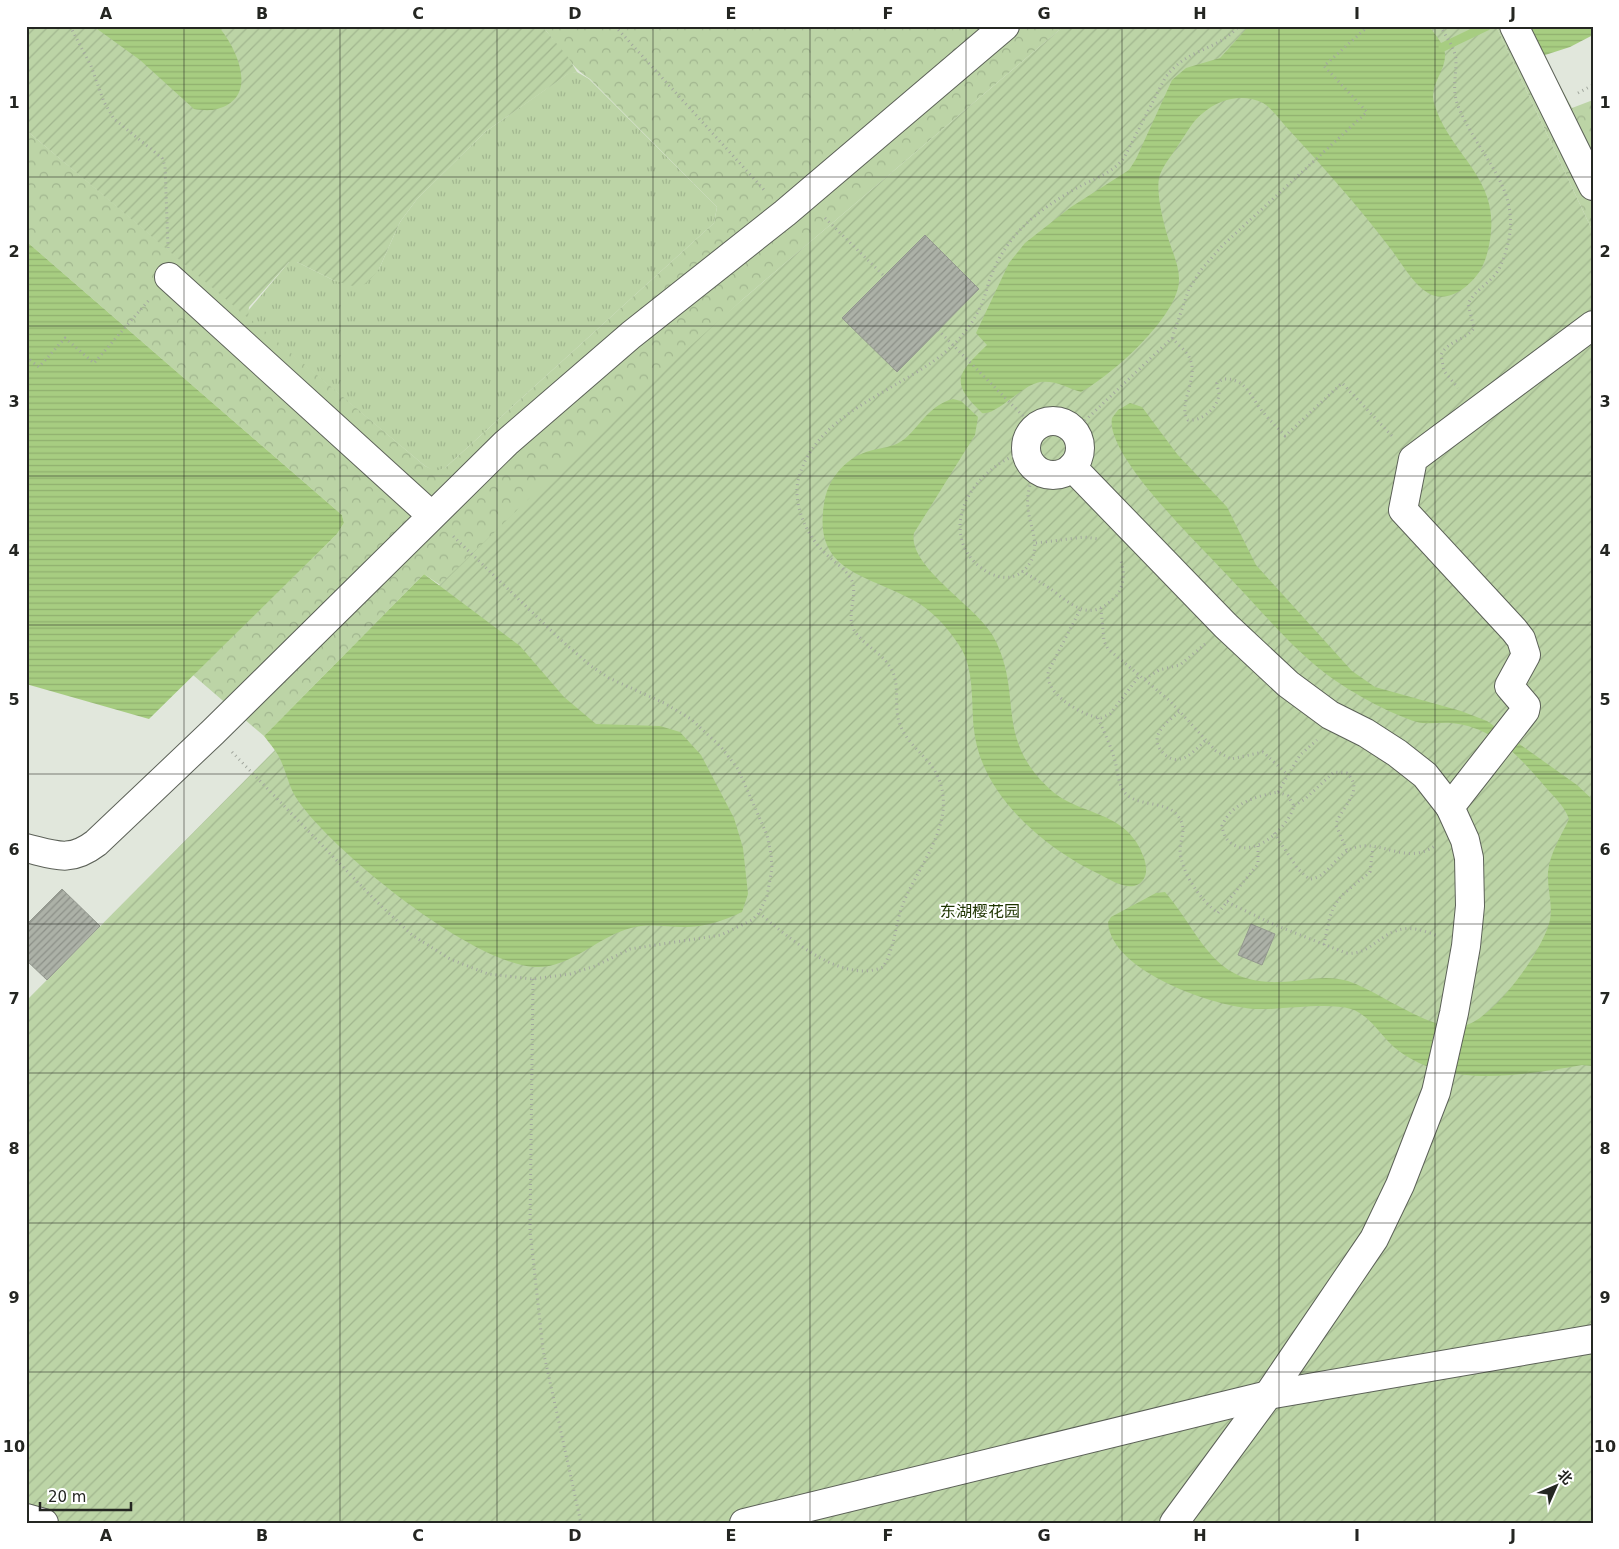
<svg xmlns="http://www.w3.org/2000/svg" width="1619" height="1549" viewBox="0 0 1619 1549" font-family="'DejaVu Sans','Noto Sans SC',sans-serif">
<defs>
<pattern id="grass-tufts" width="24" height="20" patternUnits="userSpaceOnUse" patternTransform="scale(1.25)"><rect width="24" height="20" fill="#bcd4a6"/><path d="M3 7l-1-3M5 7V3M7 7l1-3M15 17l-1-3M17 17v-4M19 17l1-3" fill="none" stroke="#a1b68f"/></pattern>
<pattern id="forest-crowns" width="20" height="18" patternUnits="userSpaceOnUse" patternTransform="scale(1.25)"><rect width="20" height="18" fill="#bcd4a6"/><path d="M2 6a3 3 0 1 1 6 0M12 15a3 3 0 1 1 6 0" fill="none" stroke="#a1b68f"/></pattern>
<pattern id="garden-furrows" width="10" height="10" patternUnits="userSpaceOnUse" patternTransform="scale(1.25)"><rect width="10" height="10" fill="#bcd4a6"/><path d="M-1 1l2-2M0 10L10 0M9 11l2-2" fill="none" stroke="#a1b68f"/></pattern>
<pattern id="water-rules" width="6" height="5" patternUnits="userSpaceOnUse" patternTransform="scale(1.25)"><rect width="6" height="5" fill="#a7cd81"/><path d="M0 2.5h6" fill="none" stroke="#90b06f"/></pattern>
<pattern id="building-hatch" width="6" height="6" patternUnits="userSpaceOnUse" patternTransform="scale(1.25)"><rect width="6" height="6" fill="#acb1a7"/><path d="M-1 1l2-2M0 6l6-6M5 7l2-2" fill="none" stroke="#8c9088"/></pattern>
</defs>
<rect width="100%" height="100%" fill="#e1e7dc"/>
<polygon fill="url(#grass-tufts)" points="577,72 589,79 717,207 714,223 446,467 436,472 425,466 248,318 247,312 289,262 297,262 335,281 379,269 400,222 417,199 485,132 569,73"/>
<g fill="url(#forest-crowns)">
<path d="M542,26h522l-321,273 -303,286 -16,-11 -160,162 -71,-61 144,-141 7,-11 -2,-8 -316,-274v-111l399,336 11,5 10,-4 268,-244 3,-16 -127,-128c-19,-11 -33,-36 -48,-53z"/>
<polygon points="1496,26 1528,26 1572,108 1593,100 1593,232"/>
</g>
<g fill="url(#garden-furrows)">
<polygon points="26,26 542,26 568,57 577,72 568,74 485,132 417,199 400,222 379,269 366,284 353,286 335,281 297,262 289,262 249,307 248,318 26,130"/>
<polygon points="1064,26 1496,26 1593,232 1593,1523 28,1523 26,1001 416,608 639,392 743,299"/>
</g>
<g fill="url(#water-rules)">
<path d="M93,26h125c19,22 42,72 -1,83 -7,2 -16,1 -23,0l-54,-49z"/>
<path d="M1249,26h180c6,9 17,20 16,30 0,16 -16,29 -11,47 14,49 62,72 57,128 -1,13 -4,27 -10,38 -10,17 -33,36 -53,24 -16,-10 -27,-31 -38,-45 -31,-41 -65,-79 -100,-117 -8,-8 -17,-22 -27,-28 -20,-10 -44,-4 -60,10 -10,7 -17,21 -24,31 -6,10 -17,22 -20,34 -3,17 5,47 10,63 4,12 10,25 10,38 1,36 -68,97 -98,113 -14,-4 -25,-12 -41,-10 -18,3 -44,34 -58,31 -32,-31 -26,-38 5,-68l-11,-12 33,-70 16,-20 46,-36 58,-37 7,-11 36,-79 14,-12 34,-10z"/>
<polygon points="1528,26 1593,26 1593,35 1570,47 1542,56"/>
<polygon points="26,241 342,515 344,523 337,534 149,719 26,684"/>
<path d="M953,399l8,2 17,16 -3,18 -61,98c-7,33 61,72 79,103 32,58 -1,102 59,155 28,25 76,19 92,67 2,7 4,15 -1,22 -10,14 -31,1 -42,-5 -56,-26 -120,-80 -127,-145 -3,-27 1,-62 -15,-85 -12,-18 -27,-35 -46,-45 -47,-26 -100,-28 -89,-96 3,-23 19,-44 42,-52 9,-3 19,-4 28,-7 22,-8 30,-39 59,-46z"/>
<path d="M1130,403l12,4 35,47 50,53 29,58 96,106 23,16 86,24 26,10 90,64 16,15v266l-11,-1c-59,10 -132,24 -183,-14 -17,-12 -28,-36 -48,-42 -24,-7 -68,1 -95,0 -41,-2 -145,-37 -148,-87l3,-5 45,-24 9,-1c37,43 47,93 115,90 24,-1 45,-8 68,-1 32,11 75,45 108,46 33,1 84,-73 93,-103 5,-18 -2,-34 -1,-52 2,-19 13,-36 21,-53 -4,-13 -18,-25 -27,-36 -26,-30 -50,-56 -91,-60 -12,-1 -23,2 -34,-1 -26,-8 -59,-26 -81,-41 -42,-29 -73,-69 -108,-105 -26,-29 -123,-120 -116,-158l6,-8z"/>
<path d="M424,574l96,72 44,51 32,27 64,2 20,6 21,23 33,63 9,30 5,46 -6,18c-19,9 -38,15 -58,15 -17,0 -36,-4 -53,1 -32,8 -59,39 -93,39 -63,0 -203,-114 -239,-165 -10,-14 -11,-25 -18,-41 -3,-8 -11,-17 -17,-25z"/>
</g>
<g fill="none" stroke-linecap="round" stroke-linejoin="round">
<polyline stroke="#a7cd81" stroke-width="9" points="1443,47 1487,26"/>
</g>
<g fill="url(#building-hatch)" stroke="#94998f">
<polygon points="925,235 979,289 897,372 842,318"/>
<polygon points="62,889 100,926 47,980 26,960 26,925"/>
<polygon points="1251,924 1275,934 1262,965 1238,955"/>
</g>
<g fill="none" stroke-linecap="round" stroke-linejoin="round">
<defs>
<g id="minor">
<polyline points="1514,26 1593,186"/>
<polyline points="169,277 431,515"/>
<circle cx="1053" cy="448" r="27"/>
<polyline points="1072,467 1226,626 1288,684 1330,715 1366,733 1397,753 1425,775 1450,807 1465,840 1469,858 1470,906 1466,946 1454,1013 1436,1092 1400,1185 1374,1239 1268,1395 1174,1523"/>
<polyline points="1450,807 1525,711 1526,706 1509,686 1526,655 1521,639 1514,630 1403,510 1413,459 1593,325"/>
<path d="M26,848c29,7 44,15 70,-5l117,-111 293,-289 125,-108 154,-122 220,-187"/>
<polyline points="26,1518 44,1523"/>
<polyline points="744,1523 1268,1395 1593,1339"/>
</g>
</defs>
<use href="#minor" stroke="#5c6158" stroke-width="30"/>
<g stroke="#a2a79e" stroke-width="3" stroke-dasharray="1 4" stroke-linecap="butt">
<polyline points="70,26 91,66 104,102 114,119 162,158 165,166 168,248"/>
<polyline points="615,26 766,192"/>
<path d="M1440,26c6,10 16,24 16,35 0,16 -4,30 2,45 25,60 74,88 42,161 -7,15 -25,22 -32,37l6,24c-8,12 -27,13 -33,27l3,16 14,17"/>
<polyline points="1578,93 1593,85"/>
<polyline points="825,218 884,276"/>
<polyline points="938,330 1035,428"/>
<path d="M1172,338c6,7 15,13 18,21 9,19 -13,47 -2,61 13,2 30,-12 31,-26 0,-3 -2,-8 -2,-11l6,-4c24,-1 27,18 40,33 7,9 15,16 22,24l57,-53 52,55"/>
<polyline points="26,357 39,367 65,338 94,363 150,299"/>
<polyline points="1074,431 1172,338 1189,289 1201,270 1222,246 1367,112 1324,66 1365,29 1362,26"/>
<path d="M1027,451c-37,10 -76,49 -65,90 8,29 51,54 69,20 9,-18 -1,-34 -3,-52 -2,-14 3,-28 7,-41"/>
<polyline points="1036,543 1084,537 1099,539"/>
<path d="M1022,571c10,6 20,12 30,19 22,16 38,33 63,7 9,-9 10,-24 6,-36"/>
<polyline points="1101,608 1104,641 1108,649 1170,701 1216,751 1231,759 1263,752 1287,774"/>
<path d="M1080,610l-31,60c-8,22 33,46 52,48l9,-4 30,-39"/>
<polyline points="1145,679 1159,670 1180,665 1205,644"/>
<path d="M1179,712c-14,12 -33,25 -14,43 4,3 10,6 15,4 9,-1 18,-12 25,-18"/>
<path d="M1098,718c6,14 13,28 17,43 3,10 3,25 11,33 15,14 42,5 54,25 6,10 1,19 0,30 0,22 21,52 38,64l40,-49v-19"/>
<polyline points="232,752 374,899 412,935 450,959 488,974 533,979 570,974 595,966 630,949 721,935 752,920 759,913 767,896 772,868 771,854 767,835 738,769 721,747 691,719 664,703 609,678 591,666 562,641 453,536"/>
<path d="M1278,792l10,4 6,10c-6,22 -41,54 -63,37 -6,-4 -8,-11 -9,-17 9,-23 35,-30 56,-34z"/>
<polyline points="1278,792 1300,755 1317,740"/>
<path d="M1294,806l11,-7 29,-27 13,1c19,19 -7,34 -11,52l11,26"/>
<path d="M1274,833l24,36 11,10c18,0 27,-25 44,-31 29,-10 53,19 83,-3"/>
<path d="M1227,902l48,23 71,28c24,3 34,-21 57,-24 12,-2 24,3 35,7"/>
<path d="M759,913c29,24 83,72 124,54 13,-21 12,-46 22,-68 18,-40 55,-83 30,-128 -10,-16 -27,-27 -34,-44 -9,-19 1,-42 -11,-60 -9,-15 -27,-22 -36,-37 -9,-17 7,-39 -5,-54 -7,-10 -18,-16 -26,-25 -17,-17 -30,-47 -25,-70 17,-72 109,-91 155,-136 13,-12 25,-30 31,-47 3,-8 4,-16 8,-24 7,-19 20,-37 35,-51 15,-14 32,-25 50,-35 16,-9 36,-15 47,-30l41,-80c23,-31 51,-26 74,-52"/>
<path d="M1324,945c9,-48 10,-43 46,-73l3,-25"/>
<polyline points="533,979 530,1230 543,1350 581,1523"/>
</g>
<use href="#minor" stroke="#fff" stroke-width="28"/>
</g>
<path fill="none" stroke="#242622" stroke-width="1" stroke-opacity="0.55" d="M184,26v1497M340,26v1497M497,26v1497M653,26v1497M810,26v1497M966,26v1497M1122,26v1497M1279,26v1497M1435,26v1497M26,177h1567M26,326h1567M26,476h1567M26,625h1567M26,774h1567M26,924h1567M26,1073h1567M26,1223h1567M26,1372h1567"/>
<g text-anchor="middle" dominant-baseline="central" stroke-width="4" stroke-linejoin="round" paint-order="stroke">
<g font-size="16" fill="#1e3400" stroke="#fff">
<text x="980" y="911">东湖樱花园</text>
</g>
</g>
<rect width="1619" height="1549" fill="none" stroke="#ffffff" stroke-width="55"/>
<g transform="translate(1556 1486) rotate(45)" stroke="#ffffff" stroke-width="4" paint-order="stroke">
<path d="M0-4L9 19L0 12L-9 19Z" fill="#242622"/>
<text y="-8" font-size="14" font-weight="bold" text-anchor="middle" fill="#242622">北</text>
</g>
<path d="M40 1502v8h91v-8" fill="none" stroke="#242622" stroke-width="2.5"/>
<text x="48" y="1502" font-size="15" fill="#242622" stroke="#ffffff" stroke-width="4" paint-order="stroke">20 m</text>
<rect x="28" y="28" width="1564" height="1494" fill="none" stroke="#242622" stroke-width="2"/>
<g font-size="16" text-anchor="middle" font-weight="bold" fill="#242622">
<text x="106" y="19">A</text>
<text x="262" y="19">B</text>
<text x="418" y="19">C</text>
<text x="575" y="19">D</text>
<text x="731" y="19">E</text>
<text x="888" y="19">F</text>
<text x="1044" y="19">G</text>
<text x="1200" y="19">H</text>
<text x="1357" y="19">I</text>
<text x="1513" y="19">J</text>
<text x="14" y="108">1</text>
<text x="1605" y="108">1</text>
<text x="14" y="257">2</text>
<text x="1605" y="257">2</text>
<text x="14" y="407">3</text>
<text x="1605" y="407">3</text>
<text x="14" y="556">4</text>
<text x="1605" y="556">4</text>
<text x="14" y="705">5</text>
<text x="1605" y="705">5</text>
<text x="14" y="855">6</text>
<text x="1605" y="855">6</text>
<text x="14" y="1004">7</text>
<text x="1605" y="1004">7</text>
<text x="14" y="1154">8</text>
<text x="1605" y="1154">8</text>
<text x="14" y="1303">9</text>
<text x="1605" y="1303">9</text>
<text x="14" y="1452">10</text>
<text x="1605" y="1452">10</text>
<text x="106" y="1541">A</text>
<text x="262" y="1541">B</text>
<text x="418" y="1541">C</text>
<text x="575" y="1541">D</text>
<text x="731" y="1541">E</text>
<text x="888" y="1541">F</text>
<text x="1044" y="1541">G</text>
<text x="1200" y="1541">H</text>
<text x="1357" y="1541">I</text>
<text x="1513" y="1541">J</text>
</g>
</svg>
